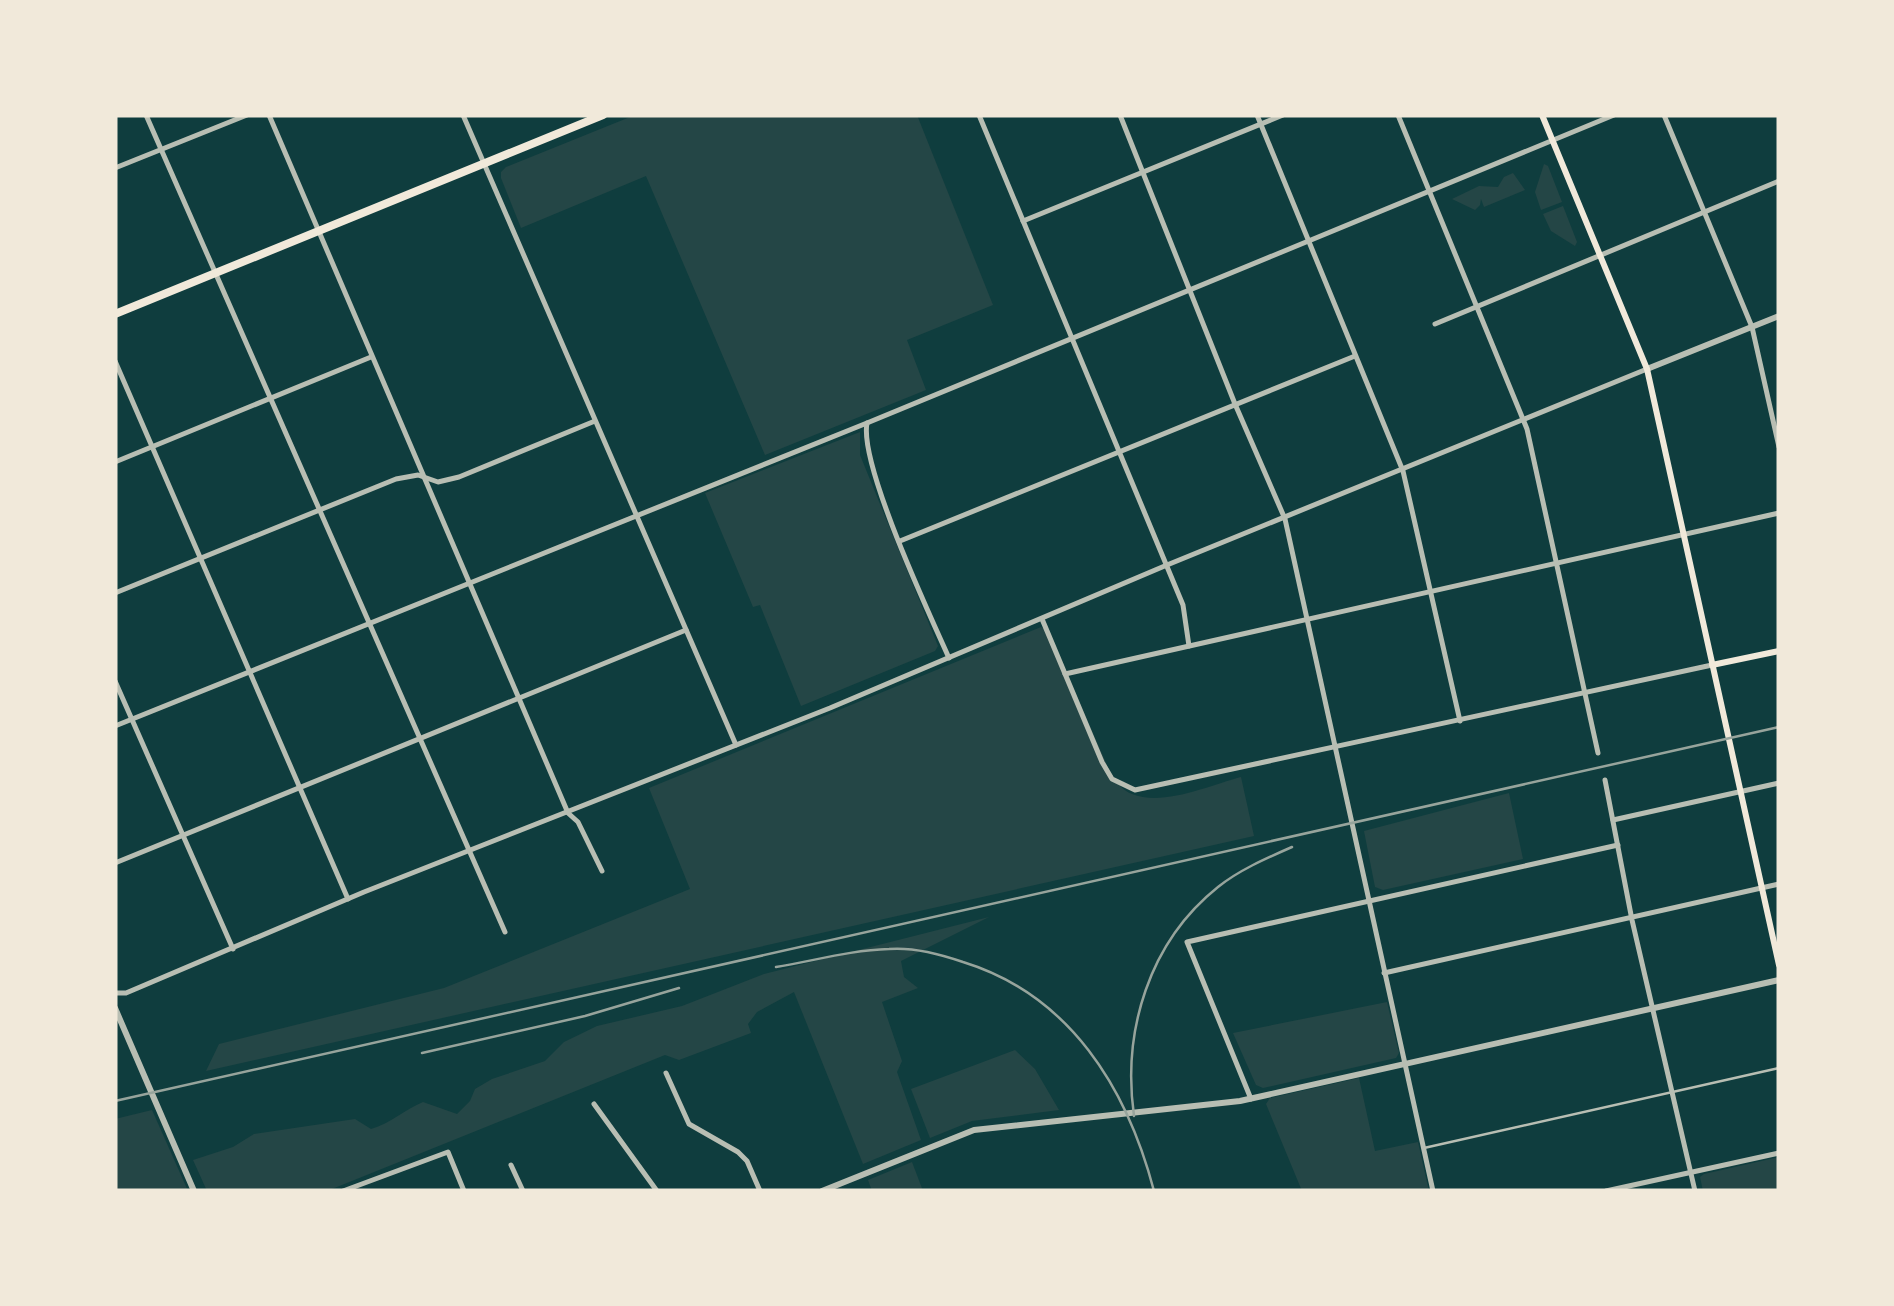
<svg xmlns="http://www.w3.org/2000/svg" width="1894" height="1306" viewBox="0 0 1894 1306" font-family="Commissioner,sans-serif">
<rect width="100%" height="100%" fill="#0f3d3e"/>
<g fill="#244646">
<polygon points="635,115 917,115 993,305 907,340 926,390 765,455 646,176 521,228 501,178 501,172 506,167"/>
<polygon points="1544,164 1548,166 1562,202 1541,210 1535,192"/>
<polygon points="1513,173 1525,190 1484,207 1481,199 1480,205 1475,210 1452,199 1479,186 1498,187 1504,177"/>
<polygon points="1563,206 1577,242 1575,246 1551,231 1543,214"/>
<polygon points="860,432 860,455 938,646 935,651 801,706 760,605 753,607 705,493"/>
<path d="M1041,627l7,3 62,142c6,8 11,18 22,22 31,13 78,-9 109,-17l13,59 -1048,235 13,-27 225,-56 246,-99 -41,-101z"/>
<polygon points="1509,793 1523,859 1383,890 1375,887 1364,831"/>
<path d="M989,917l-88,44 3,16 14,11 -36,14 20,59 -5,11 24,68 -58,24 -69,-172 -37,20 -9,12 3,9 -72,27 -14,-5 -338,136h-120l-14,-31 40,-13 21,-13 101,-15 16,10c20,-6 33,-19 52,-27l34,12 13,-13 5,-12 17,-10 53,-18 19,-19 33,-16 85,-20 82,-32z"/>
<polygon points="1387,1002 1399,1053 1396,1058 1263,1088 1256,1085 1233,1033"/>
<polygon points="1015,1050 1035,1069 1059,1110 972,1121 930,1138 911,1089"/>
<polygon points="1359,1078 1375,1151 1418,1142 1429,1191 1302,1191 1266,1104 1270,1098"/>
<polygon points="152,1110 188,1191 115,1191 115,1119"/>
<polygon points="1779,1157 1779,1191 1703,1191 1700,1177 1704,1174"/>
<polygon points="912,1162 923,1191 872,1191 868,1180"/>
</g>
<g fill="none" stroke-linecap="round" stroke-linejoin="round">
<polyline stroke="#b8beb3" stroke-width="2.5" points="1424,1148 1779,1068"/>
<g stroke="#b8beb3" stroke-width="5">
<polyline points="146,115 505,932"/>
<polyline points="269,115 568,813 578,822 602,871"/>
<polyline points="463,115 736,745"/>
<polyline points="979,115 1183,605 1189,646"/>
<polyline points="1120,115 1235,404 1285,519 1433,1191"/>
<polyline points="1257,115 1403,471 1460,721"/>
<polyline points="1398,115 1527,429 1598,753"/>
<polyline points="1664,115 1752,327 1779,447"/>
<polyline points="115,168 247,115"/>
<polyline points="1023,221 1283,115"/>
<polyline points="1435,324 1779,181"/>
<polyline points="115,361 348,899"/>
<path d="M867,423c-8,41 62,190 82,235"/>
<polyline points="115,462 371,357"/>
<polyline points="900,541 1355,356"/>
<polyline points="115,593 396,479 418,475 438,482 459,477 595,421"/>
<polyline points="1042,619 1102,762 1112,779 1135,790 1712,665"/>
<polyline points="1065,674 1779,513"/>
<polyline points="115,681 233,949"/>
<polyline points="115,726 867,423 1614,115"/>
<polyline points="1605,780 1632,920 1695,1191"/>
<polyline points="1613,820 1779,783"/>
<polyline points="115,863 686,630"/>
<polyline points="1384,973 1779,884"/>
<polyline points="115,993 126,993 364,892 830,708 1167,565 1647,369"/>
<polyline points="666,1073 689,1124 738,1152 747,1161 760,1191"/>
<polyline points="1251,1099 1187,942 1618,845"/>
<polyline points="594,1104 657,1191"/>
<polyline points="511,1165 523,1191"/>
<polyline points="343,1191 448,1152 464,1191"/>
<polyline points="1606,1191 1779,1153"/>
</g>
<g stroke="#b8beb3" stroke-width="6">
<polyline points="1647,369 1779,316"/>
<polyline points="115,1008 194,1191"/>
<polyline points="822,1191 974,1130 1240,1101 1779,980"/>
</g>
<g stroke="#f1e9da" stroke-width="6">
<polyline points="1542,115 1647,369 1779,965"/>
<polyline points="1712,665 1779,651"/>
</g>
<polyline stroke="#f1e9da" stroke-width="8" points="115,314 603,115"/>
<g stroke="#97a49c" stroke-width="2.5">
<path d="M776,967c37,-6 75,-17 113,-18 25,-2 51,5 74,13 107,33 164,126 191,229"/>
<polyline points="422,1053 585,1016 679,988"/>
<polyline points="115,1101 1779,727"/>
<path d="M1134,1116c-12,-85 15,-174 84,-229 21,-17 49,-29 74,-40"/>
</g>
</g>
<rect width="1894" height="1306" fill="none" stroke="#f1e9da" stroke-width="235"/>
</svg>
